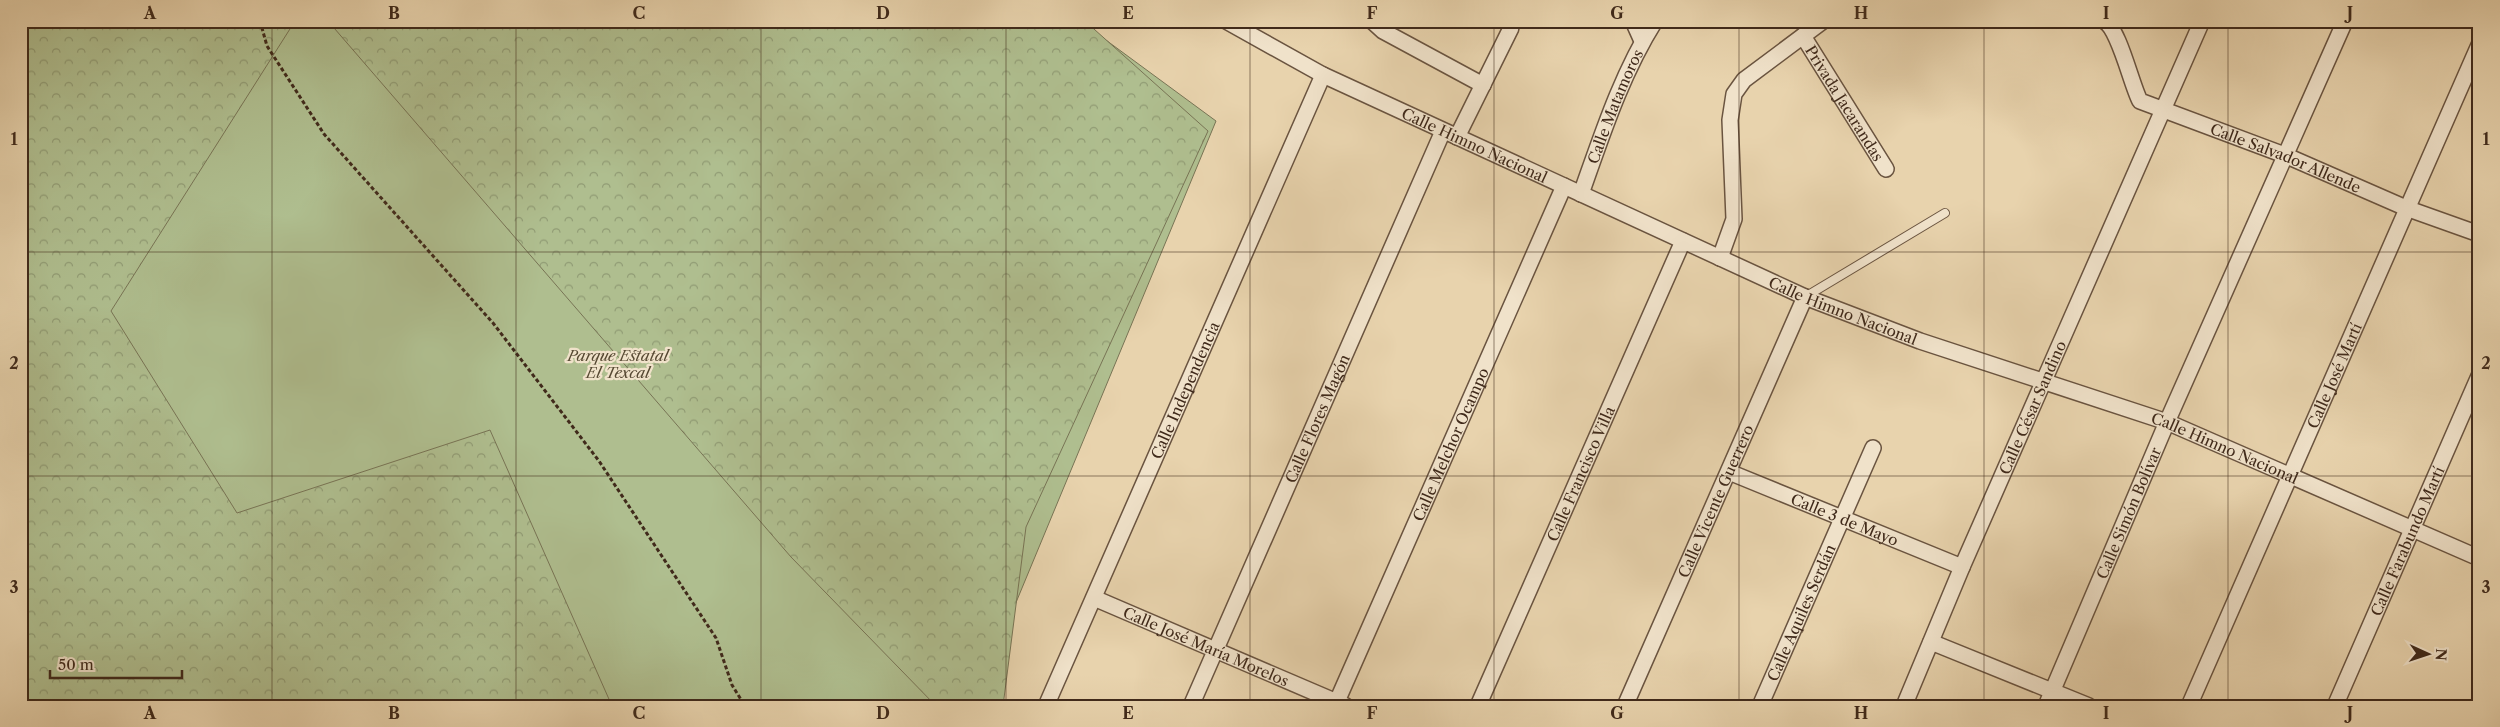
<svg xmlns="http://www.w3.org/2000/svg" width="2500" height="727" viewBox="0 0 2500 727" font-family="'Libre Caslon Text',serif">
<defs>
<pattern id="forest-crowns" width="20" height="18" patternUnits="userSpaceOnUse" patternTransform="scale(1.25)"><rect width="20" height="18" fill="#afbe8f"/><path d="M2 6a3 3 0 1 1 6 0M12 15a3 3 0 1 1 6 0" fill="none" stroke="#909b74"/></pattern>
</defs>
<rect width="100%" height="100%" fill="#e8d3ad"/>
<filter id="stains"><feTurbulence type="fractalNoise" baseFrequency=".004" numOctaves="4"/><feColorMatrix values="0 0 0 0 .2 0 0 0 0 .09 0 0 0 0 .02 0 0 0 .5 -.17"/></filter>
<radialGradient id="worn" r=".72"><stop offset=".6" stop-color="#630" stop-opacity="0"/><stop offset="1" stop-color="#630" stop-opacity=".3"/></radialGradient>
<polygon fill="#afbe8f" stroke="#787455" points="21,21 1080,21 1216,121 973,706 21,706"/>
<g fill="url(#forest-crowns)" stroke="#787455">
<polygon points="21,21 295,21 111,311 237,513 490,430 612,706 21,706"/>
<polygon points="328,21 1085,21 1208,131 1026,527 1003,706 936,706 791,557"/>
</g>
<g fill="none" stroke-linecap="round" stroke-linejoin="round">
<defs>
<polyline id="service" points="1805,297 1945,213"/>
<g id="minor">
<path id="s1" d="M1226,21l97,54 482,222 115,44 247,81 312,136"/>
<polyline points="1372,21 1383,31 1483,85"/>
<polyline points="1633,21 1642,41"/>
<path id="s2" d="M2104,21c15,7 27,63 36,80l147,55 119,52 73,26"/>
<path id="s3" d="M1803,36l83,133"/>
<polyline points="1457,137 1511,28"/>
<path id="s4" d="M1581,194c21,-59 40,-119 74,-173"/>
<polyline points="1720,258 1734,219 1730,120 1734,94 1744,80 1823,21"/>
<path id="s5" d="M1729,472l233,95"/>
<path id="s6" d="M1094,598l252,108"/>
<polyline points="1931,642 2089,706"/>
<path id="s7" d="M1046,706l277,-631"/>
<path id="s8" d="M1191,706l252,-575"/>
<path id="s9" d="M1335,706l229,-520"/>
<path id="s10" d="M1478,706l205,-465"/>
<path id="s11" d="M1625,706l180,-409"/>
<path id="s12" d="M1760,706l113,-258"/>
<path id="s13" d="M1904,706l58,-139 240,-546"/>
<path id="s14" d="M2046,706l121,-284 178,-401"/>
<path id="s15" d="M2189,706l290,-661"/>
<path id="s16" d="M2335,706l144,-330"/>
<polyline points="2477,706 2479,703"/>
</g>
</defs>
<use href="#service" stroke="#6a5440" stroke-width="10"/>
<use href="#minor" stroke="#6a5440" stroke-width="18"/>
<polyline stroke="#402a1b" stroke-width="3" stroke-dasharray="4 2.5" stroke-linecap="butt" points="260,21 267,46 324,134 493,323 599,461 716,638 732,685 745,706"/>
<use href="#service" stroke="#f0e2ca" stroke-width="8"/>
<use href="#minor" stroke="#f0e2ca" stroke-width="15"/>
</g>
<path fill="none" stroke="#402a1b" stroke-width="1" stroke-opacity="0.55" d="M272,21v685M516,21v685M761,21v685M1006,21v685M1250,21v685M1494,21v685M1739,21v685M1984,21v685M2228,21v685M21,252h2458M21,476h2458"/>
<g text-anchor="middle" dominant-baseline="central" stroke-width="4.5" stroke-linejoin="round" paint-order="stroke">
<g font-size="15" fill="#402a1b" stroke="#f0e2ca">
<text stroke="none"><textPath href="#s3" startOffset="79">Privada Jacarandas</textPath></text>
<text stroke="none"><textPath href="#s4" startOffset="94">Calle Matamoros</textPath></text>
<text stroke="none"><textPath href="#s1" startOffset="278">Calle Himno Nacional</textPath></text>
<text stroke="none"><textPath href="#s2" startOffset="245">Calle Salvador Allende</textPath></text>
<text stroke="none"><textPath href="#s1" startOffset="682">Calle Himno Nacional</textPath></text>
<text stroke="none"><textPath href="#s15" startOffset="361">Calle José Martí</textPath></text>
<text stroke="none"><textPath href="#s7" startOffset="345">Calle Independencia</textPath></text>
<text stroke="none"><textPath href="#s13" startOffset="325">Calle César Sandino</textPath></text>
<text stroke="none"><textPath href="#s8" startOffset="314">Calle Flores Magón</textPath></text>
<text stroke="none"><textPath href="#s9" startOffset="286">Calle Melchor Ocampo</textPath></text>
<text stroke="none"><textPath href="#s1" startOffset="1088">Calle Himno Nacional</textPath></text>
<text stroke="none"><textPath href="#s10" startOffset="254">Calle Francisco Villa</textPath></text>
<text stroke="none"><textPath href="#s11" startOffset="224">Calle Vicente Guerrero</textPath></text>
<text stroke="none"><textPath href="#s14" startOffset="210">Calle Simón Bolívar</textPath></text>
<text stroke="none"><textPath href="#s5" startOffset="125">Calle 3 de Mayo</textPath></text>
<text stroke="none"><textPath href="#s16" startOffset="180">Calle Farabundo Martí</textPath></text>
<text stroke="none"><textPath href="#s12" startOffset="102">Calle Aquiles Serdán</textPath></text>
<text stroke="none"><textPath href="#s6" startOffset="122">Calle José María Morelos</textPath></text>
</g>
<g font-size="15" font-style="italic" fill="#564832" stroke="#f0e2ca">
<text x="618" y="355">Parque Estatal<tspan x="618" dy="17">El Texcal</tspan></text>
</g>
</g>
<rect width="2500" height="727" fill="none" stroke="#e8d3ad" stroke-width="55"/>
<g transform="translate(2428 654) rotate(93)" stroke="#f0e2ca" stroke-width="4" paint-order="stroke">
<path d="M0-4L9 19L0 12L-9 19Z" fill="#402a1b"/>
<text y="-8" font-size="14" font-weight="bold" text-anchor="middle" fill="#402a1b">N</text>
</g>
<path d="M50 670v8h132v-8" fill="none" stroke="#402a1b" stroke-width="2.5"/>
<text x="58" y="670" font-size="15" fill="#402a1b" stroke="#f0e2ca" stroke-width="4" paint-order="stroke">50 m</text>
<rect x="28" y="28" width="2444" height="672" fill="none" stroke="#402a1b" stroke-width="2"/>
<g font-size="16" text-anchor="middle" font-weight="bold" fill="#402a1b">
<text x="150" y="19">A</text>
<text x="394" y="19">B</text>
<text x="639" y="19">C</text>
<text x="883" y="19">D</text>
<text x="1128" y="19">E</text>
<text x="1372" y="19">F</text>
<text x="1617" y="19">G</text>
<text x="1861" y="19">H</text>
<text x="2106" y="19">I</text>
<text x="2350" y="19">J</text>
<text x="14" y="145">1</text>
<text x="2486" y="145">1</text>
<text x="14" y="369">2</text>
<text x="2486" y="369">2</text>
<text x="14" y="593">3</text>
<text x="2486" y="593">3</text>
<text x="150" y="719">A</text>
<text x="394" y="719">B</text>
<text x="639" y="719">C</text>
<text x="883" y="719">D</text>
<text x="1128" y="719">E</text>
<text x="1372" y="719">F</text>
<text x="1617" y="719">G</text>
<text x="1861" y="719">H</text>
<text x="2106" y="719">I</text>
<text x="2350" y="719">J</text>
</g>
<rect width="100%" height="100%" filter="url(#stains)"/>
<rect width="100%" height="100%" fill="url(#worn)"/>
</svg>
